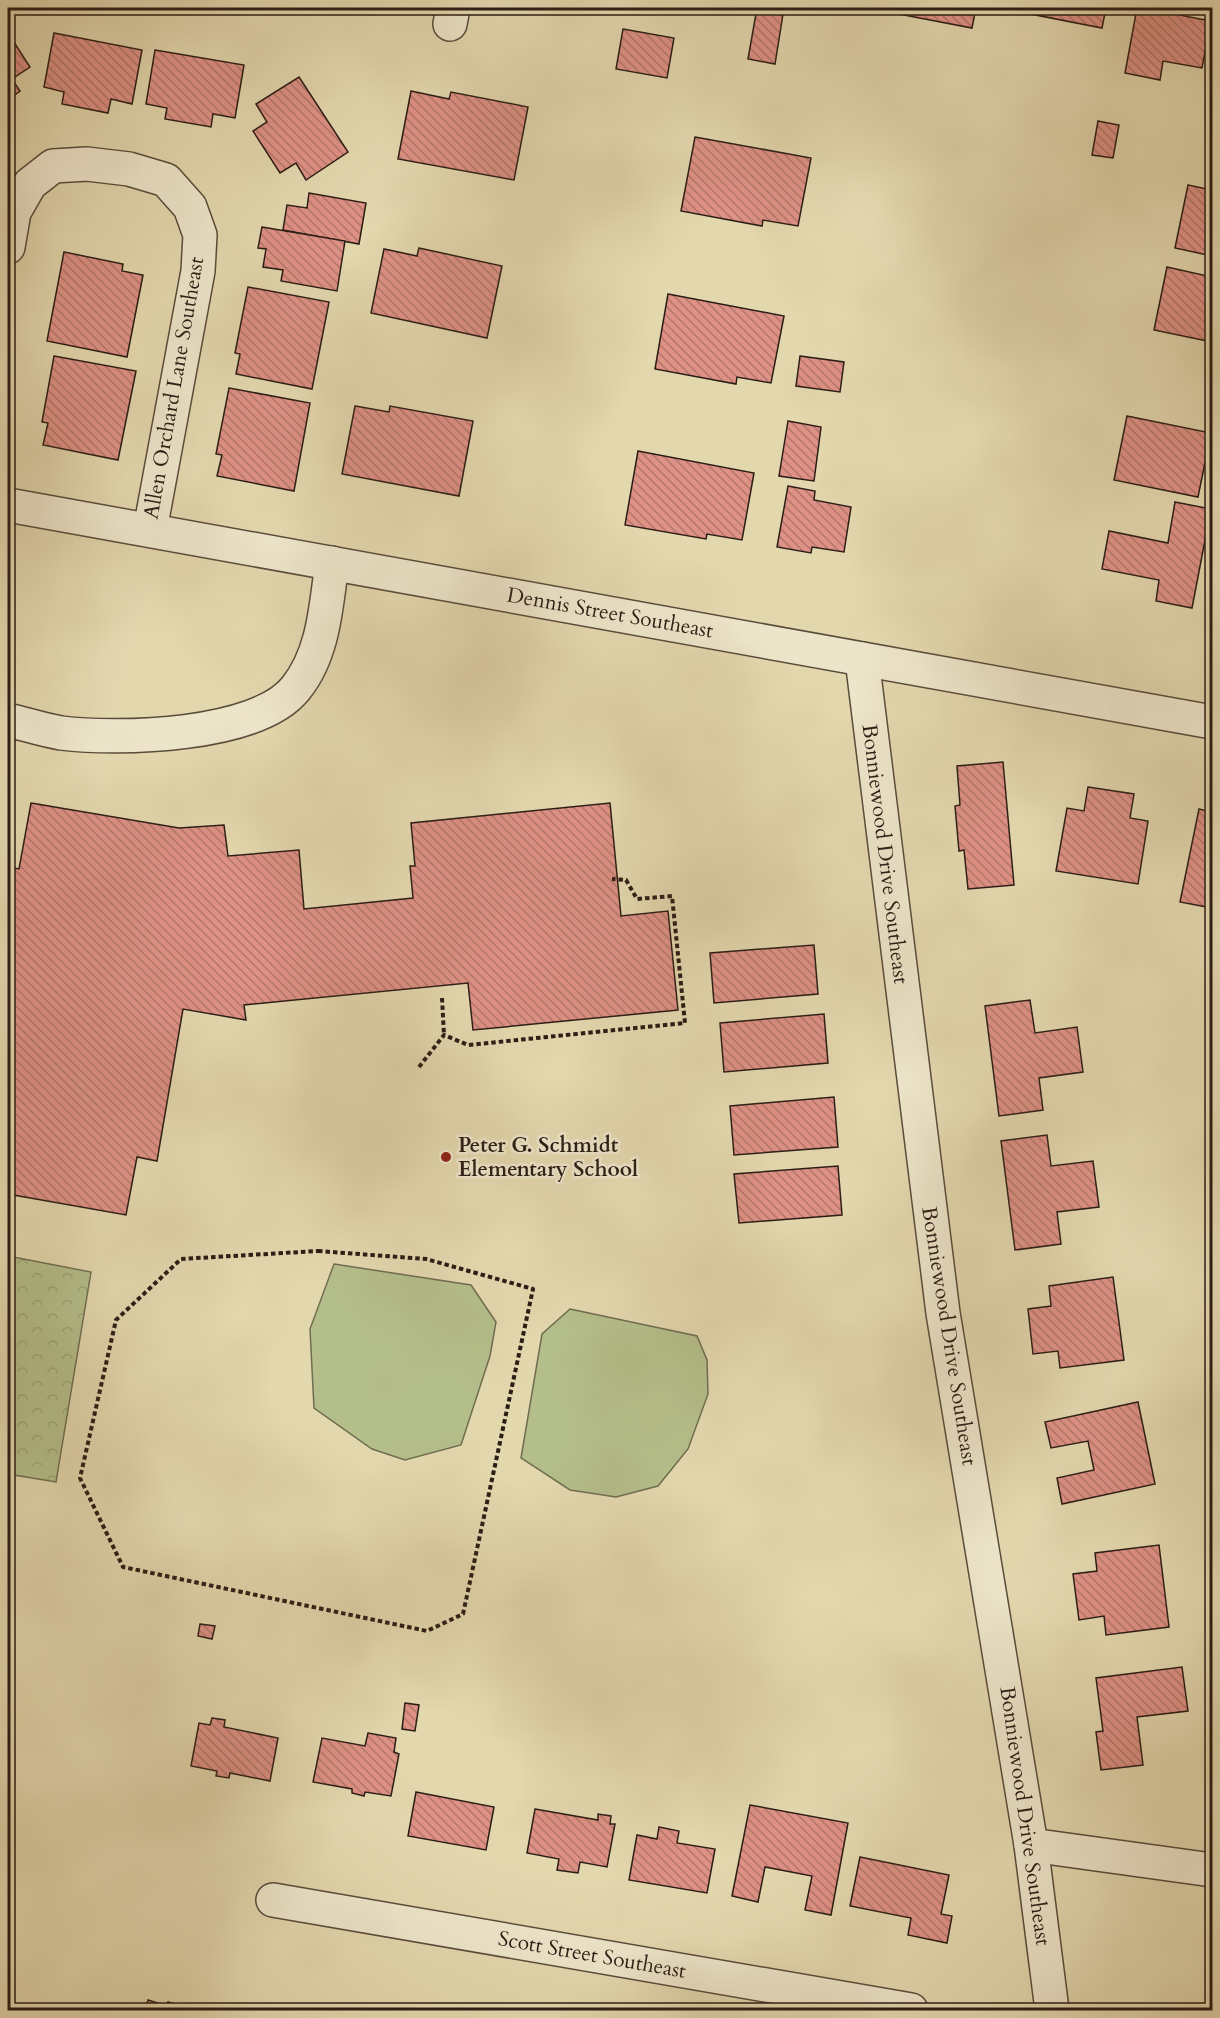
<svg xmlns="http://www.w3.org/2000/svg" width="1220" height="2018" viewBox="0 0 1220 2018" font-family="Cardo,serif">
<defs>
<pattern id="park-crowns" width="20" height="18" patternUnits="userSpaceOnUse" patternTransform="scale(1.5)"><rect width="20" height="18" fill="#b4be8a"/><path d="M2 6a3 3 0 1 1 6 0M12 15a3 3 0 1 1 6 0" fill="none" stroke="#9ba376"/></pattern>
<pattern id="building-back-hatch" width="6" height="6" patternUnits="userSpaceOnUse" patternTransform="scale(1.5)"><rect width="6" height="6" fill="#de9185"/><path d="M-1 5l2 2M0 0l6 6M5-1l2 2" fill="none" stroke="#b4766c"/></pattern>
</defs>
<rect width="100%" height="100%" fill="#e3d7ae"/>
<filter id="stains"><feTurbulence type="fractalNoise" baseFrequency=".00333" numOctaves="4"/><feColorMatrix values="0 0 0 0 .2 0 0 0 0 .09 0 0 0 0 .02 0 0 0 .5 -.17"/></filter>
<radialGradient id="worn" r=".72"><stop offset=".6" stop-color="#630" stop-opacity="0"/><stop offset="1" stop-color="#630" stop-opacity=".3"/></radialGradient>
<polygon fill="url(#park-crowns)" stroke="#706e50" stroke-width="1.5" points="8,1256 91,1272 56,1482 8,1474"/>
<g fill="#b4be8a" stroke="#706e50" stroke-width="1.5">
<polygon points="334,1264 471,1285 496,1322 490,1356 461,1445 405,1460 372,1449 314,1408 310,1329"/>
<polygon points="570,1309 697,1336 707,1360 708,1394 688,1449 658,1486 616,1497 570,1490 521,1458 542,1334"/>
</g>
<g fill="url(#building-back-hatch)" stroke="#2c1d15" stroke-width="1.5">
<polygon points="757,8 784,8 775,64 748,59"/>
<polygon points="889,8 976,8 972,28 888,12"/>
<polygon points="1000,8 1106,8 1102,28"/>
<polygon points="1137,8 1180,8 1179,15 1211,21 1202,68 1163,61 1160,80 1125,73"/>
<polygon points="623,29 674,38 667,78 616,69"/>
<polygon points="8,33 30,67 12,79 20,91 8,100"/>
<polygon points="54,33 142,50 132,104 111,99 108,113 62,104 64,92 44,87"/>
<polygon points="155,50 244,65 235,118 213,114 211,127 165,119 167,108 146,104"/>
<polygon points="299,77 348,152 306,180 296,163 280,173 253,131 267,122 256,104"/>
<polygon points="411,91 449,99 451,92 528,107 514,180 398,159"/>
<polygon points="1098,121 1119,125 1113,158 1092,155"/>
<polygon points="695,137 811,158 798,226 763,220 762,226 681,211"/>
<polygon points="1188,185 1212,190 1212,256 1175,248"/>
<polygon points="309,193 366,203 359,244 283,230 287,205 307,208"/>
<polygon points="262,227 345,241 337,291 281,281 283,270 263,267 266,249 258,248"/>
<polygon points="419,248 502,266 487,338 371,313 384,249 417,256"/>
<polygon points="64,252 123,264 122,271 143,275 127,357 47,341"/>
<polygon points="1167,267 1212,277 1212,342 1154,330"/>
<polygon points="248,287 329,302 312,389 236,374 240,354 235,353"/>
<polygon points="668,294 784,316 771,383 737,377 736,384 655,369"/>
<polygon points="54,356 136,371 118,460 43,445 48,423 42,422"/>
<polygon points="800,356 844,362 840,392 796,386"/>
<polygon points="229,388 310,403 294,491 217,476 222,455 216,454"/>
<polygon points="355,406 389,412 390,406 473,421 459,496 342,474"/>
<polygon points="1127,416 1211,433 1198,497 1114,480"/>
<polygon points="788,421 821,427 814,481 779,476"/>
<polygon points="638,451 754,473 742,540 707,534 706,539 625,525"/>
<polygon points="788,486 815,491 814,500 851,507 844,552 812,547 811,553 777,547"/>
<polygon points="1175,502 1211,509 1192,608 1156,601 1159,580 1102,569 1109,531 1168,543"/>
<polygon points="1003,762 1014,885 968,889 964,850 959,851 955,806 960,805 957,766"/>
<polygon points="1088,787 1134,794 1130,818 1148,821 1138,884 1056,871 1067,808 1084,811"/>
<polygon points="31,803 179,828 224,825 228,856 299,850 304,909 413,898 410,866 415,866 411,823 610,803 621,916 668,911 678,1010 473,1030 468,983 244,1005 246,1020 183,1009 157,1161 137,1157 126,1215 8,1194 8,867 19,869"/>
<polygon points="1199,809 1212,812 1212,908 1180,902"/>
<polygon points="814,945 818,994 714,1003 710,953"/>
<polygon points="1030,1000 1035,1033 1077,1027 1083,1072 1039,1078 1043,1110 999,1116 985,1006"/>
<polygon points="824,1014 828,1063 724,1072 720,1023"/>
<polygon points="834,1097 838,1147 734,1155 730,1106"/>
<polygon points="1047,1135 1051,1166 1093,1161 1099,1207 1057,1212 1061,1244 1015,1250 1001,1141"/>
<polygon points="838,1166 842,1215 739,1223 734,1174"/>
<polygon points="1113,1277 1124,1360 1060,1368 1058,1351 1033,1354 1028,1309 1051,1306 1049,1286"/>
<polygon points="1138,1402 1155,1484 1062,1504 1057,1478 1094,1470 1088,1441 1051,1448 1045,1422"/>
<polygon points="1159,1545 1169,1627 1106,1635 1104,1616 1079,1620 1073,1574 1097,1571 1095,1553"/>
<polygon points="200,1624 215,1626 212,1639 198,1636"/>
<polygon points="1182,1667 1188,1711 1137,1717 1143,1765 1101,1770 1096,1732 1103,1731 1096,1678"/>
<polygon points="405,1703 419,1705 415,1731 402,1729"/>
<polygon points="212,1718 225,1720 224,1727 278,1738 270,1781 230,1773 229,1778 216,1776 217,1771 191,1766 199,1723 210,1725"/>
<polygon points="368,1733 396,1738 394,1752 399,1754 391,1796 365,1792 364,1796 352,1793 352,1789 313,1782 322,1738 365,1746"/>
<polygon points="416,1792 494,1807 486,1850 408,1836"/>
<polygon points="750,1805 848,1823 831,1915 805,1910 812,1876 765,1867 758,1902 732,1896"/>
<polygon points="535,1809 598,1820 598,1814 611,1816 610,1824 615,1824 607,1867 580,1862 578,1873 557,1870 559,1859 527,1853"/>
<polygon points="659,1827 679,1831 677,1843 715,1849 707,1893 629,1880 637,1835 657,1839"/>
<polygon points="860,1857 949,1875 941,1914 952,1916 947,1943 908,1935 911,1918 850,1906"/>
<polygon points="148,2000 167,2006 168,2002 196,2010 145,2010"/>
</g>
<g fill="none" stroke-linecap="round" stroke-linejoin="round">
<defs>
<g id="minor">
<polyline points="450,24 453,8"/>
<polyline points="8,247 14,212 30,184 53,166 87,164 129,169 166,180 190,207 200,235 198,271 150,530"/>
<polyline points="8,505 1212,722"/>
<polyline points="862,659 943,1313 1031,1845 1052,2010"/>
<path d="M8,720c17,4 35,10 53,13 57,7 197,4 235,-45 28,-35 30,-82 36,-125"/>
<polyline points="1031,1845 1212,1870"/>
<polyline points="273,1900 911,2010"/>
</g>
</defs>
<use href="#minor" stroke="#5a4c3b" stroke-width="36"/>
<g stroke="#2c1d15" stroke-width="4" stroke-dasharray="4.5 3" stroke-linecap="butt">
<polyline points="442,998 444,1035"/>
<polyline points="419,1067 444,1035 468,1045 685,1023 672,896 637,899 626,880 612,879"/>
<polygon points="318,1251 426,1259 533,1289 463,1614 427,1631 123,1567 80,1478 116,1320 181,1259"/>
</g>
<use href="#minor" stroke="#ede5ca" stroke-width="33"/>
</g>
<circle fill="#8f2418" stroke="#ede5ca" stroke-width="2" cx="446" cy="1157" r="6"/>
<g text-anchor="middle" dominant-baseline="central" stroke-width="5" stroke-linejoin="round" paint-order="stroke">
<g font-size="21" fill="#2c1d15" stroke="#ede5ca">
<text transform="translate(174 388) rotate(-80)">Allen Orchard Lane Southeast</text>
<text transform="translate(610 613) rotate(10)">Dennis Street Southeast</text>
<text transform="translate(885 854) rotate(83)">Bonniewood Drive Southeast</text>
<text transform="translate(949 1336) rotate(81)">Bonniewood Drive Southeast</text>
<text transform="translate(1025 1816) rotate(82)">Bonniewood Drive Southeast</text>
<text transform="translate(592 1955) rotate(10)">Scott Street Southeast</text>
</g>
<g font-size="21" font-weight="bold" fill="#2c1d15" stroke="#ede5ca" text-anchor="start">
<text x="458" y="1145">Peter G. Schmidt<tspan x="458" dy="24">Elementary School</tspan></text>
</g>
</g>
<rect width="1220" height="2018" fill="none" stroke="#e3d7ae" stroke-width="30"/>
<rect x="9" y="9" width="1202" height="2000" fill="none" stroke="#2c1d15" stroke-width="3"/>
<rect x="15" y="15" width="1190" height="1988" fill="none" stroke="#2c1d15" stroke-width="1.5"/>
<rect width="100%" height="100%" filter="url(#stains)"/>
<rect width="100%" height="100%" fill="url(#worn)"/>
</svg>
